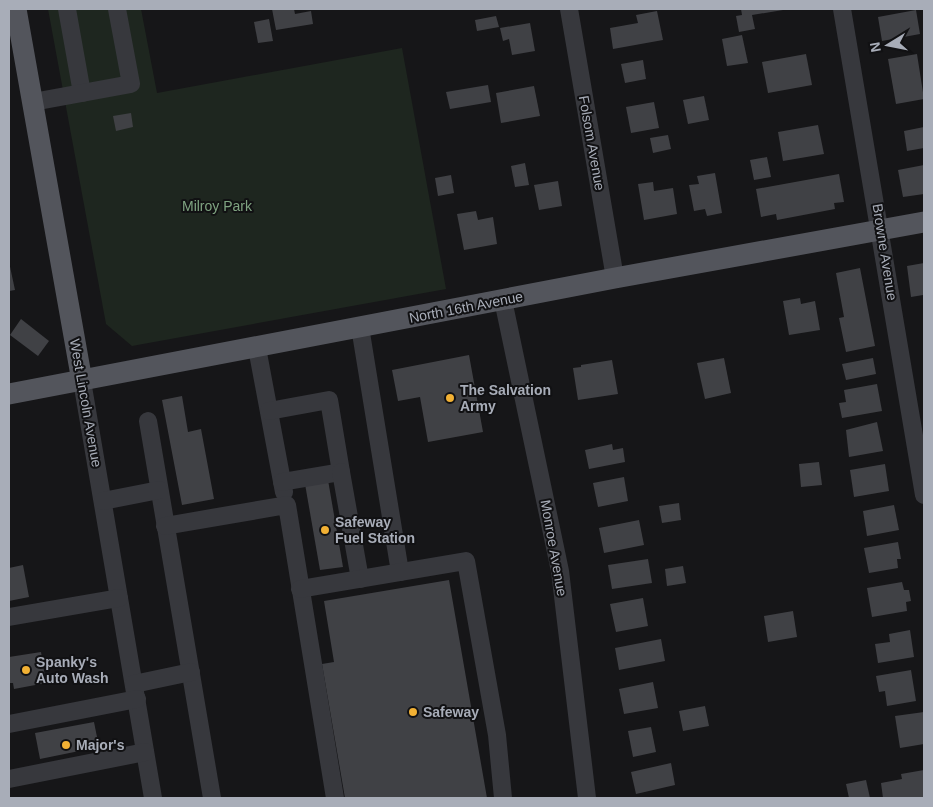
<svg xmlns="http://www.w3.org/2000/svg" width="933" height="807" viewBox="0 0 933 807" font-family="Arial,sans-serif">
<rect width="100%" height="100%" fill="#161618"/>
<polygon fill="#1e261f" points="48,9 141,9 157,93 402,48 446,289 132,346 106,324"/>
<g fill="#404145">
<polygon points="272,9 294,9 295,14 311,11 313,24 276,30"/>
<polygon points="741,9 783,9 783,10 752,15 755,29 739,32 736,16 742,15"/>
<polygon points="916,10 920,34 882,41 878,17"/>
<polygon points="657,11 663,40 613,49 610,28 638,23 636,15"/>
<polygon points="496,16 499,27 477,31 475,20"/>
<polygon points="269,19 273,41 258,43 254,22"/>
<polygon points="530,23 535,51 512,55 509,39 503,41 500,28"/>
<polygon points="742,35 748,63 727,66 722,39"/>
<polygon points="806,54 812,85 768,93 762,62"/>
<polygon points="917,54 924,99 896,104 888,59"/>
<polygon points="643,60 646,79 625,83 621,64"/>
<polygon points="488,85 491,102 450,109 446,92"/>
<polygon points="534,86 540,116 501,123 496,93"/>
<polygon points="704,96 709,120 688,124 683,100"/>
<polygon points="654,102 659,128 631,133 626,107"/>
<polygon points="131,113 133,127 116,131 113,116"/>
<polygon points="818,125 824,154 783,161 778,132"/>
<polygon points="924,127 924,148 907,151 904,131"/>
<polygon points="668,135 671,149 653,153 650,138"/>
<polygon points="767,157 771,177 754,180 750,160"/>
<polygon points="525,163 529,185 515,187 511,166"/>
<polygon points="924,165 924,194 903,197 898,170"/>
<polygon points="715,173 722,213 707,216 705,209 694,211 689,185 699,184 697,176"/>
<polygon points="839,174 844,202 834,203 835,209 777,220 776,214 761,217 756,189"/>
<polygon points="451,175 454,193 438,196 435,178"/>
<polygon points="558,181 562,206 539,210 534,185"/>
<polygon points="653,182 654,191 673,188 677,214 644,220 638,184"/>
<polygon points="476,211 478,220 493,217 497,244 464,250 457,214"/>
<polygon points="9,262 15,290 9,291"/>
<polygon points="924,263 924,298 923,295 911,297 907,266"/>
<polygon points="860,268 875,346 846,352 839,318 844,317 836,273"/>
<polygon points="800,298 801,304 815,301 820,330 789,335 783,301"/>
<polygon points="21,319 49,341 38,356 10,335"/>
<polygon points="469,355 483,432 428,442 420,397 398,401 392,370"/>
<polygon points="724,358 731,393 705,399 697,363"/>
<polygon points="873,358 876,374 846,380 842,364"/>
<polygon points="612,360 618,394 578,400 573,368 581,367 581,365"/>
<polygon points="877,384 882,411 842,418 839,403 846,402 844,390"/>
<polygon points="182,396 188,432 201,429 214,499 182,505 162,400"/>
<polygon points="877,422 883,451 849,457 846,430"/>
<polygon points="612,444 613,450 623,448 625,462 589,469 585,450"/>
<polygon points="819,462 822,485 801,487 799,464"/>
<polygon points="885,464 889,491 854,497 850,470"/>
<polygon points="624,477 628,501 598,507 593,483"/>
<polygon points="328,480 343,567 320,570 305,484"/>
<polygon points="679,503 681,520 662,523 659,506"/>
<polygon points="894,505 899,530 867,536 863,511"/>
<polygon points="639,520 644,545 604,553 599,528"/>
<polygon points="898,542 901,559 897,559 898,568 869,573 864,548"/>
<polygon points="648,559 652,583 612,589 608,565"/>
<polygon points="23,565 29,597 9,601 9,568"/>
<polygon points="683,566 686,583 667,586 665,569"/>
<polygon points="449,580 487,798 345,798 322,664 334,662 324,601"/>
<polygon points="902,582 904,590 909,590 911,601 906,602 907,611 872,617 867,588"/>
<polygon points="643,598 648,626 616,632 610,604"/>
<polygon points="793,611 797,637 768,642 764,616"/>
<polygon points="910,630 914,657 878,663 875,644 890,642 889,634"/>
<polygon points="661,639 665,661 619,670 615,648"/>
<polygon points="41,652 46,683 14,689 13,683 9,683 9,657"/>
<polygon points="911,670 916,701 887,706 885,691 879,692 876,676"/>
<polygon points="653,682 658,708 624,714 619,689"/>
<polygon points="705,706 709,726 683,731 679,711"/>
<polygon points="924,712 924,744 900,748 895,716"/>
<polygon points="94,722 99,747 40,759 35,733"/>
<polygon points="651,727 656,752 633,757 628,731"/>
<polygon points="671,763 675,785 636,794 631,772"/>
<polygon points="924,770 924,798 883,798 881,783 902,779 901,774"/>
<polygon points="866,780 870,798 849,798 846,784"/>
</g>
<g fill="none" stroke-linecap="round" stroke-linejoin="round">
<g stroke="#37383d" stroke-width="18">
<polyline points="67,9 82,93"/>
<polyline points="569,9 615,278"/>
<polyline points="842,9 924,495"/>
<polyline points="33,102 131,84 117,9"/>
<polyline points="503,300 560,571 587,798"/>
<polyline points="360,327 400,572"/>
<polyline points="257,348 284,492"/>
<polyline points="82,381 153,798"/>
<polyline points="269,411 329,400 341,472 282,482"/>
<polyline points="148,421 212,798"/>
<polyline points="341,472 360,579"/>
<polyline points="103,501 159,490"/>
<polyline points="165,526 287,505 335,798"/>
<polyline points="300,589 466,561 497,735 503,798"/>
<polyline points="9,617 119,598"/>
<polyline points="134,684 191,672"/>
<polyline points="9,724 137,699"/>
<polyline points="9,779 145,752"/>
</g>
<g stroke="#53555c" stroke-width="21">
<polyline points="16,9 82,381"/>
<polyline points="9,394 615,278 924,222"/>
</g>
</g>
<g fill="#f2b134" stroke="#111113" stroke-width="2">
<circle cx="450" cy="398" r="5"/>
<circle cx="325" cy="530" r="5"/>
<circle cx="26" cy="670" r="5"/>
<circle cx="413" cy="712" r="5"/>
<circle cx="66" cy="745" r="5"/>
</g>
<g text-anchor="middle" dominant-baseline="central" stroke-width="4" stroke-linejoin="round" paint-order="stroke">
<g font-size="14" fill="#a8adb8" stroke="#111113">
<text transform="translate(592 143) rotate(80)">Folsom Avenue</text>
<text transform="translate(885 252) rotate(81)">Browne Avenue</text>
<text transform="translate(466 307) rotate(-11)">North 16th Avenue</text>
<text transform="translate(86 403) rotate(80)">West Lincoln Avenue</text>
<text transform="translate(554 548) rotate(80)">Monroe Avenue</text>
</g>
<g font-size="14" fill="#7fa381" stroke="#111113">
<text x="217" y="206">Milroy Park</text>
</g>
<g font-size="14" font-weight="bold" fill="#a8adb8" stroke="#111113" text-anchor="start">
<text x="460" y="390">The Salvation<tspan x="460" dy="16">Army</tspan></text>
<text x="335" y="522">Safeway<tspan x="335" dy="16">Fuel Station</tspan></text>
<text x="36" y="662">Spanky's<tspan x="36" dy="16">Auto Wash</tspan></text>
<text x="423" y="712">Safeway</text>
<text x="76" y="745">Major's</text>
</g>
</g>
<rect width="933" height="807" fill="none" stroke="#a8adb8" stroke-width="20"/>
<g transform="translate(888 45) rotate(260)" stroke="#111113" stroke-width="4" paint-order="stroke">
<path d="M0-4L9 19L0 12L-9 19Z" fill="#a8adb8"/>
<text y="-8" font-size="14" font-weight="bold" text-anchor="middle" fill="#a8adb8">N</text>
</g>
</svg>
